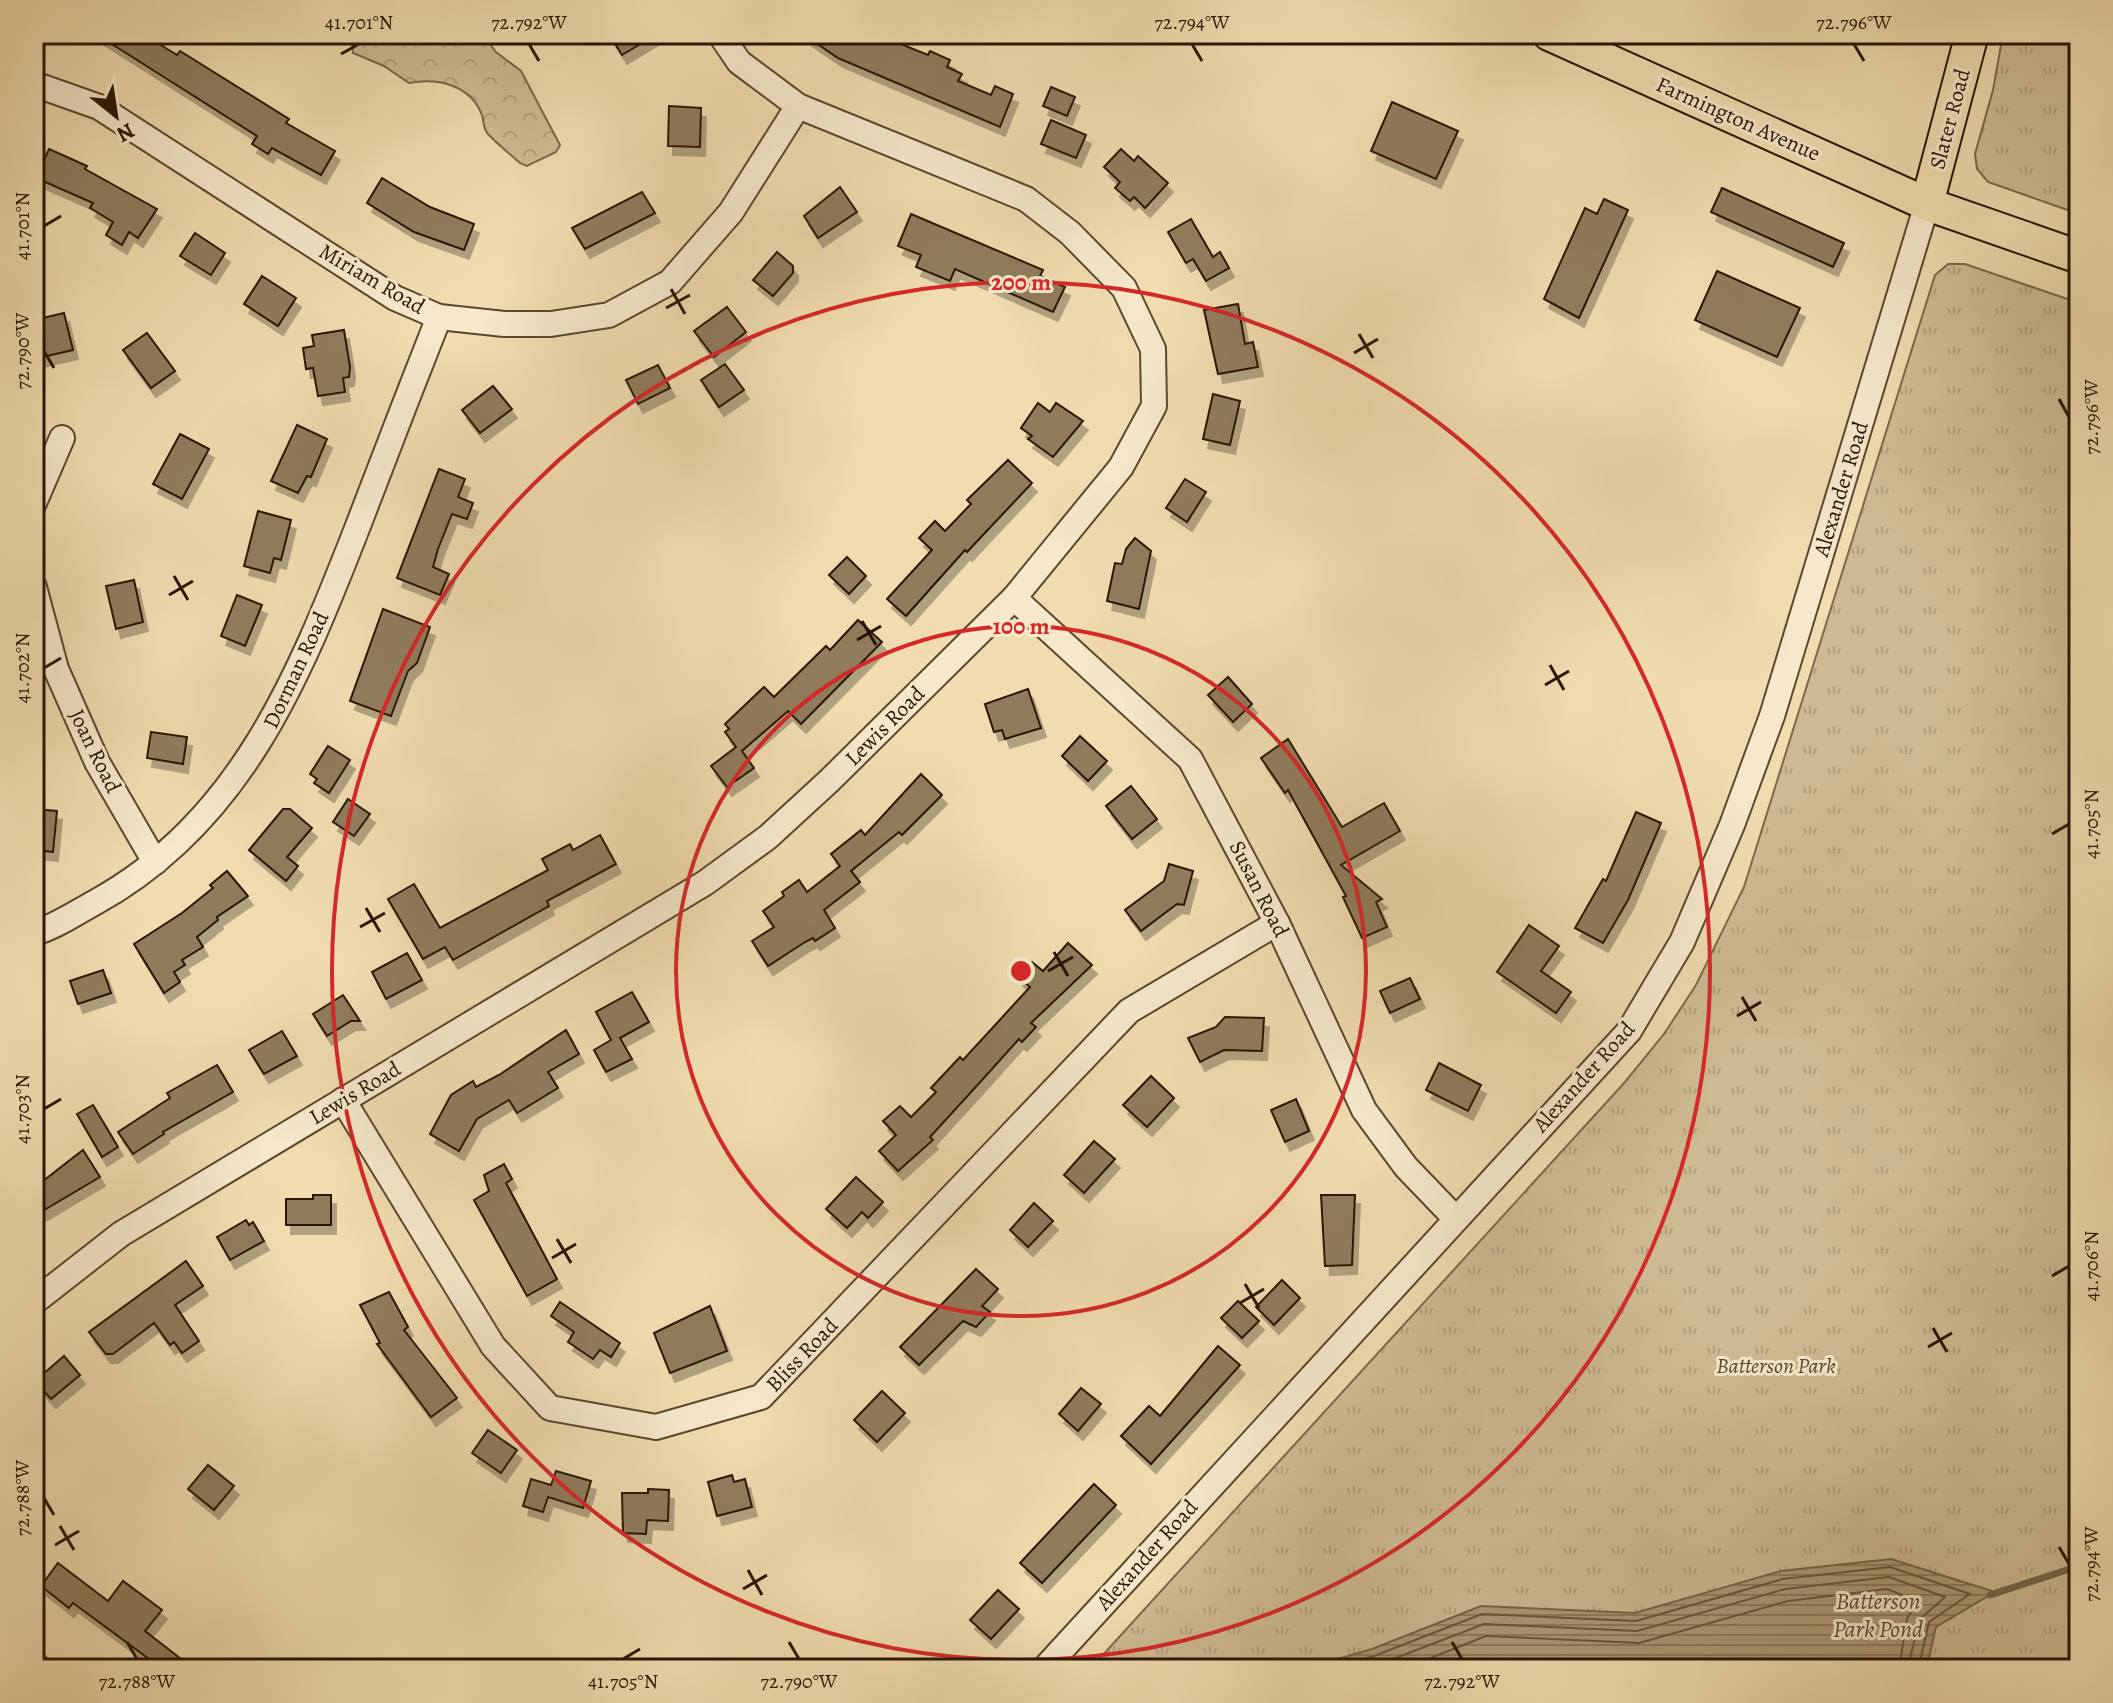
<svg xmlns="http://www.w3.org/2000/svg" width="2113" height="1703" viewBox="0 0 2113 1703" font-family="Alegreya,serif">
<defs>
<pattern id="forest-crowns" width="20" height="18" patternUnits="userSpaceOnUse" patternTransform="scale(2)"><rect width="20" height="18" fill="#ceba92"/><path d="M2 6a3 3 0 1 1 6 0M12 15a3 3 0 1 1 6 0" fill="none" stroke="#b19f7c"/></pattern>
<pattern id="park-tufts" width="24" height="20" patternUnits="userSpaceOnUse" patternTransform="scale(2)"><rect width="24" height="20" fill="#ceba92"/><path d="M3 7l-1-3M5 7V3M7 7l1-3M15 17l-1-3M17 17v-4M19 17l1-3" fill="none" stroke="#b19f7c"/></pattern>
<pattern id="water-rules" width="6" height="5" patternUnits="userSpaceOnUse" patternTransform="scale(2)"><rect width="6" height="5" fill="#ac9875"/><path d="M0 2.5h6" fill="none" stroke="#8c7b5e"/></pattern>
<filter id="shadow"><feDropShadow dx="5" dy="9" stdDeviation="0" flood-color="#0004"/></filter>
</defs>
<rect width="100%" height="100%" fill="#f0dcaf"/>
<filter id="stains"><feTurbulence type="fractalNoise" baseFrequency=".0025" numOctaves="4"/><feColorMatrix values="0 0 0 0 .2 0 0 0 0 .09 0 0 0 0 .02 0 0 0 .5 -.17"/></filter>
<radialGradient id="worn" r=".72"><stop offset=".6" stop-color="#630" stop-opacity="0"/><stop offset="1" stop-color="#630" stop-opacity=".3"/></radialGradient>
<path fill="url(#forest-crowns)" stroke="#7c684b" stroke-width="2" d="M351,34h131l14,18 25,19 39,74 -4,7 -29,14 -7,-3c-11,-10 -23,-19 -33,-30 -4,-6 -3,-11 -5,-18 -12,-31 -45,-37 -73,-32l-25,-17 -31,-13z"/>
<g fill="url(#park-tufts)" stroke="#7c684b" stroke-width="2">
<polygon points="2003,34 2079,34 2079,214 1988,182 1977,169 1975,154 1993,90"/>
<polygon points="1948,264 1965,264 2079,303 2079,1669 1090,1669 1625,1082 1664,1034 1696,985 1744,887 1935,275"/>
</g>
<polygon fill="url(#water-rules)" stroke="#786448" stroke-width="2" points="1891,1559 1995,1592 1936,1627 1928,1662 1935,1669 1303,1669 1372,1649 1481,1606 1635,1613 1781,1571"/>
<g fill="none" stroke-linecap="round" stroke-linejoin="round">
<g stroke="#6a563c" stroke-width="2">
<polyline points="1332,1669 1374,1656 1482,1614 1636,1621 1783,1579 1890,1567 1970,1594 1929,1622 1920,1661 1924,1669"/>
<polyline points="1367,1669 1484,1624 1637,1631 1785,1589 1889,1577 1945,1597 1920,1619 1910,1658 1912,1669"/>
<polyline points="1403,1669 1486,1636 1639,1643 1788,1601 1887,1589 1917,1601 1907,1619 1899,1669"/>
</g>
<polyline stroke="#786448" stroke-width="7" points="1990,1595 2079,1566"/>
</g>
<g fill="#907c5d" stroke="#291504" stroke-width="2" filter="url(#shadow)">
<polygon points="96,34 143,34 177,55 180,51 289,119 286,123 335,151 321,175 272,148 268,154 252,144 257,136"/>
<polygon points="609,34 657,34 622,55"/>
<polygon points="803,34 876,34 928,55 930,51 950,60 947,67 962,74 958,81 991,95 995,86 1013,94 1000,127 838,58"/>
<polygon points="1051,87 1075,97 1067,116 1043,106"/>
<polygon points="1392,102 1458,131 1436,179 1371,151"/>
<polygon points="669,106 701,108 700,147 668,146"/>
<polygon points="1051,120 1086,135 1076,158 1041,144"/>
<polygon points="49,149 87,166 85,169 157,209 138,238 129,232 122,245 106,235 113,222 90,208 93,203 36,178"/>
<polygon points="1121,149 1134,161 1138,156 1168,183 1145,208 1134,197 1130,201 1115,188 1120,182 1104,167"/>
<polygon points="382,178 430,207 474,224 464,250 414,232 367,203"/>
<polygon points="840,187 857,212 818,238 804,216"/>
<polygon points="1722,188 1844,243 1833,267 1711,212"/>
<polygon points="642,192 655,213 585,249 572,228"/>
<polygon points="1604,199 1628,210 1579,318 1544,299 1585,208 1597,214"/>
<polygon points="911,214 1043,270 1040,276 1065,287 1053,312 955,269 950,281 916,267 921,255 898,246"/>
<polygon points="1191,219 1213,257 1220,252 1229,268 1206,281 1193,259 1186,263 1168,232"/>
<polygon points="195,233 225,253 211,275 180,256"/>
<polygon points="777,252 793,266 793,273 773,296 753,280"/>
<polygon points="1717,271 1800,308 1777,357 1695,320"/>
<polygon points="262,276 296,298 278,326 244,304"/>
<polygon points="1238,304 1245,344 1253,342 1258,367 1218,374 1204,310"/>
<polygon points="727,307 746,332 714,357 694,331"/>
<polygon points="64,313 73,350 34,359 34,320"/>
<polygon points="344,330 350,367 349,377 343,378 345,392 318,396 313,368 306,369 303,348 314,346 312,335"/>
<polygon points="147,333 175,371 151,388 123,350"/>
<polygon points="725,364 744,390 719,407 701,380"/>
<polygon points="658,365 670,388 638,404 626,380"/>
<polygon points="493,386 512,409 480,433 462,410"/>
<polygon points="1213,394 1240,401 1230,445 1203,439"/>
<polygon points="1038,403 1050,412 1056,403 1083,421 1053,457 1028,439 1032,436 1021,428"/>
<polygon points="297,425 327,439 311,477 307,476 298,493 271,481"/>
<polygon points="180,434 209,449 182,499 153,484"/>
<polygon points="1008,460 1032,483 967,552 965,550 906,616 887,599 932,550 919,538 935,521 945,531 971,504 967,500"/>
<polygon points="439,469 465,479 458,497 473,503 467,519 452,514 438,549 433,567 449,574 440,595 397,578"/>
<polygon points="1185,479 1206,492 1187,522 1166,508"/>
<polygon points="258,511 291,520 281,560 274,558 270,573 244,566"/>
<polygon points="1135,538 1151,551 1139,609 1107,601 1115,563 1122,564 1126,549"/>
<polygon points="847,557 866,576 849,594 829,575"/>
<polygon points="134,580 143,622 116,629 106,586"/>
<polygon points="237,595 262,605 245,646 221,636"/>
<polygon points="383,609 430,627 417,663 408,671 391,716 350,701"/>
<polygon points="858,620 882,642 801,724 788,711 742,751 754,768 727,787 711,766 736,747 725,732 729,729 725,724 764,687 774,697 826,646 830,650"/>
<polygon points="1228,677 1252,704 1233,722 1208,695"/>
<polygon points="1028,689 1041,728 1005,739 1002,730 994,732 985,704"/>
<polygon points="151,732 187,737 183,764 147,758"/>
<polygon points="1080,736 1107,761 1088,781 1062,756"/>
<polygon points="1288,739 1342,827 1384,803 1400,831 1341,865 1382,899 1376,902 1387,927 1362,938 1343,897 1346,896 1288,790 1285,793 1261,758"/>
<polygon points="328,746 350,760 329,793 314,783 317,779 310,774"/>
<polygon points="921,774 942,795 902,835 899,832 851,871 860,882 824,910 835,928 815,941 813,938 805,942 768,966 752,941 774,927 763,911 784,896 782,892 799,880 807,892 840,866 831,854 861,830 865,835"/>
<polygon points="1131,786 1157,819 1132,839 1106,806"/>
<polygon points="348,799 370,814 354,836 333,822"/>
<polygon points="34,809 57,811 53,852 34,850"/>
<polygon points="283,809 290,809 312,828 287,857 298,866 286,881 249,850"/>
<polygon points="1636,812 1661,823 1628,900 1603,943 1575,928 1603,879 1606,881"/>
<polygon points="600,835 616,864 547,901 549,906 453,960 445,947 423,959 388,899 414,884 440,928 548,870 542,859 570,844 573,850"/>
<polygon points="1169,864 1193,871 1184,905 1177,904 1141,931 1125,910 1164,881"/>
<polygon points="227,871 248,896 217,917 218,920 197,937 203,947 182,960 185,965 174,972 180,982 164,993 134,944 182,913 213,888 210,885"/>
<polygon points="1529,925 1559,946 1541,971 1571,992 1556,1013 1497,972"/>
<polygon points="1068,943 1092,965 1031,1023 1036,1027 1022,1042 1019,1039 983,1079 930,1137 933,1140 898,1171 879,1151 896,1135 883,1121 900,1106 911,1117 936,1092 931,1088 960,1057 963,1060 1030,987 1018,977 1032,962 1043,971"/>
<polygon points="407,953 422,980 386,999 372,972"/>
<polygon points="103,970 111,993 78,1004 70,981"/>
<polygon points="1410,978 1420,999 1390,1013 1380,991"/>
<polygon points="632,992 649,1022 620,1038 632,1059 606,1072 594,1050 611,1040 596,1012"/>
<polygon points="343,995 360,1021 351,1021 327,1036 313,1014"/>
<polygon points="1225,1017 1264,1018 1262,1051 1224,1050 1200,1062 1188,1038 1216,1027"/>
<polygon points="566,1030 579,1054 548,1072 558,1088 517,1113 509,1100 477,1119 459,1151 430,1134 451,1095 473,1081 476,1087 499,1075"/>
<polygon points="282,1031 297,1056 264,1074 249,1050"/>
<polygon points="1439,1063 1481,1085 1468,1111 1426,1090"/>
<polygon points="217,1065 233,1092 163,1132 164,1134 133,1154 118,1132 170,1098 167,1093"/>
<polygon points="1151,1076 1174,1098 1147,1127 1123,1105"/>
<polygon points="1296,1099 1309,1131 1285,1142 1271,1110"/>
<polygon points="93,1105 118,1147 102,1157 77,1114"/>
<polygon points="1094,1141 1115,1159 1084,1193 1064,1175"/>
<polygon points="83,1150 100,1177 34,1216 34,1188"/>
<polygon points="504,1164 512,1179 506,1183 557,1279 527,1296 474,1200 489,1191 484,1175"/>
<polygon points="856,1177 883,1202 868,1218 862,1212 847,1228 826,1209"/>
<polygon points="313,1195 331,1195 331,1225 286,1225 286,1199 313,1199"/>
<polygon points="1321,1195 1355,1195 1352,1265 1325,1266"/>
<polygon points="1034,1203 1053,1221 1028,1247 1010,1230"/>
<polygon points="246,1220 249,1225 253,1222 264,1241 230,1260 217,1237"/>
<polygon points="186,1261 203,1286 175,1305 199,1341 182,1353 174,1342 170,1345 154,1323 113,1354 106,1354 89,1332"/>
<polygon points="976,1269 998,1289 982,1306 990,1312 976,1327 963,1321 919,1365 900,1347"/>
<polygon points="1282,1280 1300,1298 1274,1325 1256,1307"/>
<polygon points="389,1292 408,1327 404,1330 457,1398 431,1417 377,1344 380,1343 360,1305"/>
<polygon points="1238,1301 1259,1321 1242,1338 1221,1318"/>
<polygon points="560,1302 620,1343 611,1357 600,1350 593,1359 568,1342 574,1332 551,1316"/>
<polygon points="710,1306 727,1351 670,1373 654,1333"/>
<polygon points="1218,1346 1240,1365 1151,1464 1121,1436 1149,1406 1160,1416"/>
<polygon points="64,1356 80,1375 51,1399 35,1381"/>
<polygon points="1081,1388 1101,1404 1078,1431 1059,1414"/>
<polygon points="882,1391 905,1413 877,1442 854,1420"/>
<polygon points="488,1430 517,1450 501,1473 472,1453"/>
<polygon points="208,1465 234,1486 214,1510 188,1489"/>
<polygon points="556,1471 591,1481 583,1508 548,1497 543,1512 523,1506 531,1479 551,1485"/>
<polygon points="732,1475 734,1482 745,1479 752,1507 717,1516 708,1482"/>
<polygon points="1094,1484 1116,1505 1042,1583 1020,1563"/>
<polygon points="648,1489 669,1490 668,1521 647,1520 646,1534 623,1533 622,1493 648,1493"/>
<polygon points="58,1563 108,1601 123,1581 162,1610 145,1631 194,1669 148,1669 153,1662 73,1603 69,1608 41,1586"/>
<polygon points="998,1590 1019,1609 991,1639 970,1620"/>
</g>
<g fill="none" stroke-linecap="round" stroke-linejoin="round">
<defs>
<g id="minor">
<polyline points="34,84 99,107 395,298 439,317 504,324 551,324 609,315 670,282 731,212 798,106"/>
<polyline points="34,503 62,438"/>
<polyline points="34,587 56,669 97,762 155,862"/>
<polyline points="1014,598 1190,759 1277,923 1364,1110 1406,1167 1455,1218"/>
<path d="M34,933c21,-6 40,-19 60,-30 146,-80 204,-224 262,-372 27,-71 55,-143 83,-214"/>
<polyline points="343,1100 493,1346 550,1408 656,1427 761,1397 1129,1011 1277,923"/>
<polyline points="34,1302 121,1234 705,883 768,837 829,781 1014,598 1121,467 1154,406 1153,349 1124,288 1070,233 1026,199 798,106 739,62 720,34"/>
<polyline points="34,1664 40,1669"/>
<polyline points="1044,1669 1629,1031 1682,942 1732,825 1772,716 1927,204"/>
</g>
<g id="major">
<polyline points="1549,34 1927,204 2079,257"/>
<polyline points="1927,204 1972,34"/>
</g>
</defs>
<use href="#minor" stroke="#5b472f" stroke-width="28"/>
<use href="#major" stroke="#291504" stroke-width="36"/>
<use href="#minor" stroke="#f5e8cb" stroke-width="24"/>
<use href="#major" stroke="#f0dcaf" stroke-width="32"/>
</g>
<path fill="none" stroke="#291504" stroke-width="3" d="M529,44l10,17M1192,44l10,17M1854,44l10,17M341,54l18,-10M44,226l17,-10M671,289l14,25M666,308l24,-13M1359,334l14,24M44,351l10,17M1354,353l24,-14M2059,399l10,18M174,576l14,24M169,595l24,-14M862,621l14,24M857,640l24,-14M1550,665l14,25M44,668l17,-10M1545,685l24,-14M2052,834l17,-10M366,908l14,24M360,927l25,-14M1054,952l14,24M1048,971l25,-14M1742,997l14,24M1737,1016l24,-14M44,1109l17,-10M557,1239l14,24M552,1258l24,-14M2052,1276l17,-10M1245,1284l14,24M1240,1303l24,-14M1933,1328l14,24M1928,1347l24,-14M44,1498l10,17M60,1526l14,24M55,1545l24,-14M2059,1547l10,17M748,1570l14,25M743,1589l24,-14M127,1642l10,17M789,1642l10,17M1452,1642l10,17M623,1659l17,-10"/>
<g fill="none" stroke="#d62828" stroke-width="4">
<circle cx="1021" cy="971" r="345"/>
<circle cx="1021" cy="971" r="689"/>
</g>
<g text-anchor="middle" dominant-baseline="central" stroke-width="6" stroke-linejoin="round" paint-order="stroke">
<g font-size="22" fill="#291504" stroke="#f5e8cb">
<text transform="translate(1738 119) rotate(24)">Farmington Avenue</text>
<text transform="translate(1950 119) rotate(-75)">Slater Road</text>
<text transform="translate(372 279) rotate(30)">Miriam Road</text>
<text transform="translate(1841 489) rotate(-73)">Alexander Road</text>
<text transform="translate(296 670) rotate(-65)">Dorman Road</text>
<text transform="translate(885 726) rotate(-45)">Lewis Road</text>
<text transform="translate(95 751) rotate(64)">Joan Road</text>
<text transform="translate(1259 889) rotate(63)">Susan Road</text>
<text transform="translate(1584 1077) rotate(-48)">Alexander Road</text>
<text transform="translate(355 1093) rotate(-31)">Lewis Road</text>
<text transform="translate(802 1355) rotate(-46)">Bliss Road</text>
<text transform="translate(1147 1555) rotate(-48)">Alexander Road</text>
</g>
<g font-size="22" font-style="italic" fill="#5b472f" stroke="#f5e8cb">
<text x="1776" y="1366">Batterson Park</text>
</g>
<g font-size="24" font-style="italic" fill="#5d4931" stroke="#f5e8cb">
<text x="1878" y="1601">Batterson<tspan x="1878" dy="28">Park Pond</tspan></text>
</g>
</g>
<circle cx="1021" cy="971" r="12" fill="#d62828" stroke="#f5e8cb" stroke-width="4"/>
<g font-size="24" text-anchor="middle" font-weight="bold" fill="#d62828" stroke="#f5e8cb" stroke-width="6" stroke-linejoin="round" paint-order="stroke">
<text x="1021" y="290">200 m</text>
<text x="1021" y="634">100 m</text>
</g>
<rect width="2113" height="1703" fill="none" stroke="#f0dcaf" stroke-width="88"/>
<g transform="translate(116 116) rotate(150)" stroke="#f5e8cb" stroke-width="6" paint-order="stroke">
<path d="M0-6L14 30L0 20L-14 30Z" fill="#291504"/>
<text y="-12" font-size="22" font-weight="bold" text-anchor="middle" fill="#291504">N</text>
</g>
<rect x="44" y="44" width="2025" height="1615" fill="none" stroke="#291504" stroke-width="3"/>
<g font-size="20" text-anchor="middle" fill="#291504">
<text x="359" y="29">41.701°N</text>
<text x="529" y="29">72.792°W</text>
<text x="1192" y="29">72.794°W</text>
<text x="1854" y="29">72.796°W</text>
<text transform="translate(22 226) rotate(-90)" y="7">41.701°N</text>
<text transform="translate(22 351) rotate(-90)" y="7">72.790°W</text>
<text transform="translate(2091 417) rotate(-90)" y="7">72.796°W</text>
<text transform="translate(22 668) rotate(-90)" y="7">41.702°N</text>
<text transform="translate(2091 824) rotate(-90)" y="7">41.705°N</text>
<text transform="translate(22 1109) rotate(-90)" y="7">41.703°N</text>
<text transform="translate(2091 1266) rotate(-90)" y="7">41.706°N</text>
<text transform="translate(22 1498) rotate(-90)" y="7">72.788°W</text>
<text transform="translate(2091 1564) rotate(-90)" y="7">72.794°W</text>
<text x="137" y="1688">72.788°W</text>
<text x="623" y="1688">41.705°N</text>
<text x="799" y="1688">72.790°W</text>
<text x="1462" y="1688">72.792°W</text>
</g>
<rect width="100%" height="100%" filter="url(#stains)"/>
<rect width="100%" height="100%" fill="url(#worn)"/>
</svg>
